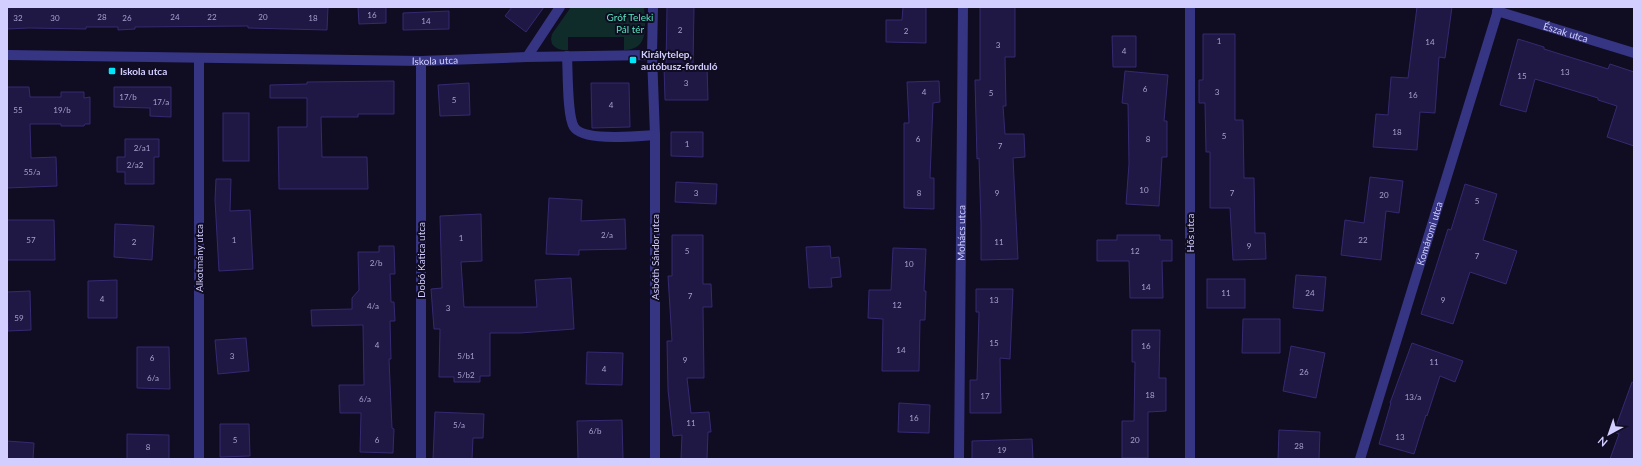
<svg xmlns="http://www.w3.org/2000/svg" width="1641" height="466" viewBox="0 0 1641 466" font-family="Lato,sans-serif">
<rect width="100%" height="100%" fill="#100c22"/>
<path fill="#0f2c2b" d="M571,7h73c1,17 6,43 -20,43v-13h-56v13c-6,1 -12,-1 -16,-6l-1,-5 1,-5z"/>
<g fill="#201844" stroke="#352971">
<polygon points="7,7 328,7 327,30 248,28 248,26 135,27 135,29 118,30 118,27 86,27 86,29 29,28 7,29"/>
<polygon points="358,7 386,7 386,23 359,24"/>
<polygon points="512,7 544,7 526,32 505,16"/>
<polygon points="667,7 694,7 693,66 707,66 708,100 665,100 664,66 666,66"/>
<polygon points="903,7 926,7 926,43 886,42 886,20 902,20"/>
<polygon points="980,7 1015,7 1015,57 1005,57 1006,106 1003,106 1005,134 1024,134 1025,157 1013,158 1018,259 981,260 981,224 979,158 977,159 975,80 980,80"/>
<polygon points="1417,7 1452,7 1445,58 1439,57 1435,113 1420,112 1417,150 1373,147 1376,114 1388,115 1391,77 1408,78"/>
<polygon points="449,11 449,29 403,30 403,13"/>
<polygon points="1203,34 1235,34 1235,120 1243,120 1244,178 1254,178 1255,233 1265,233 1266,259 1233,260 1230,208 1210,208 1210,152 1206,152 1205,103 1199,103 1199,80 1203,80"/>
<polygon points="1112,36 1136,36 1136,67 1113,67"/>
<polygon points="1518,39 1544,47 1544,49 1608,69 1610,64 1634,72 1634,146 1607,137 1617,106 1598,100 1598,98 1535,79 1526,112 1500,105"/>
<polygon points="1125,71 1168,75 1164,121 1167,121 1167,157 1162,157 1159,206 1126,204 1129,164 1128,104 1122,103"/>
<polygon points="394,81 394,114 358,114 358,117 321,117 322,157 367,157 368,189 279,189 278,127 307,127 307,98 270,98 270,85 307,84 307,82"/>
<polygon points="939,81 940,102 933,103 930,178 934,178 934,209 904,208 904,123 909,123 907,82"/>
<polygon points="469,83 470,115 440,116 438,85"/>
<polygon points="591,83 629,83 630,127 592,128"/>
<polygon points="7,87 29,87 30,97 61,97 61,92 84,92 84,98 90,97 90,124 85,124 84,126 61,126 61,124 30,124 31,158 56,157 57,186 7,188"/>
<polygon points="114,87 171,87 171,117 150,116 150,108 114,107"/>
<rect x="223" y="113" width="26" height="48"/>
<polygon points="671,132 703,132 703,157 671,156"/>
<polygon points="125,139 159,139 159,157 154,157 154,184 125,184 125,172 117,172 117,157 125,157"/>
<polygon points="1370,177 1403,181 1399,213 1386,211 1381,260 1341,255 1345,220 1364,223"/>
<polygon points="216,179 231,179 230,211 250,210 253,269 219,271 215,200"/>
<polygon points="676,182 717,184 716,204 675,202"/>
<polygon points="1465,184 1497,194 1483,240 1517,251 1506,284 1470,272 1453,324 1421,314 1448,229 1451,230"/>
<polygon points="549,198 582,200 581,221 625,219 626,249 579,250 579,255 546,254"/>
<polygon points="481,214 482,261 461,262 464,307 537,307 535,280 571,278 574,329 520,333 490,333 490,376 480,376 480,382 454,382 454,377 439,377 440,329 434,329 431,289 442,288 440,216"/>
<polygon points="7,220 54,220 55,260 7,260"/>
<polygon points="115,224 154,226 152,260 114,257"/>
<polygon points="672,235 703,235 703,284 711,284 712,307 703,307 704,378 687,378 691,413 709,412 711,432 708,432 707,459 681,459 682,435 673,436 668,390 667,341 672,341 668,276 672,276"/>
<polygon points="1117,235 1160,235 1160,240 1172,240 1172,261 1162,261 1163,298 1130,298 1129,261 1097,261 1097,240 1117,240"/>
<polygon points="379,246 394,246 395,274 390,274 391,302 394,302 395,321 390,321 391,359 389,359 392,428 394,429 393,453 360,452 361,413 340,413 339,385 364,385 363,325 312,326 311,310 352,309 352,298 359,290 358,252 379,252"/>
<polygon points="830,246 831,258 839,257 841,277 831,278 832,287 809,288 806,247"/>
<polygon points="893,248 926,249 924,291 926,291 925,320 920,320 919,371 882,371 883,319 868,318 869,290 891,290"/>
<polygon points="1296,275 1326,277 1323,311 1293,308"/>
<rect x="1207" y="279" width="38" height="29"/>
<polygon points="117,280 117,318 88,318 88,281"/>
<polygon points="976,289 1013,289 1010,359 1000,358 1001,413 970,413 970,380 977,380 979,312 976,312"/>
<polygon points="30,291 31,330 8,331 7,292"/>
<polygon points="1243,319 1280,319 1280,353 1242,353"/>
<polygon points="1132,330 1160,330 1159,378 1166,378 1166,411 1148,412 1148,458 1122,458 1122,421 1134,421 1135,362 1132,362"/>
<polygon points="246,338 249,371 218,374 215,340"/>
<polygon points="1412,343 1463,361 1455,382 1440,376 1427,416 1426,415 1414,454 1379,444 1391,403 1390,403"/>
<polygon points="1291,346 1325,353 1316,398 1283,391"/>
<polygon points="137,347 169,347 170,389 137,388"/>
<polygon points="587,352 623,353 622,385 586,384"/>
<polygon points="1632,382 1634,383 1634,459 1610,459 1619,434 1614,432"/>
<polygon points="899,403 930,405 929,433 898,432"/>
<polygon points="435,412 484,414 483,438 473,438 472,459 433,459"/>
<polygon points="622,420 623,459 578,459 577,421"/>
<polygon points="220,424 249,424 250,456 220,457"/>
<polygon points="1279,430 1320,432 1319,459 1278,459"/>
<polygon points="127,434 169,435 169,459 127,459"/>
<polygon points="1032,439 1033,459 972,459 972,441"/>
<polygon points="7,441 34,443 33,459 7,459"/>
</g>
<g fill="none" stroke-linecap="round" stroke-linejoin="round">
<g stroke="#363583" stroke-width="10">
<polyline points="653,7 652,55 655,135 655,459"/>
<path id="s1" d="M1497,11l137,42"/>
<path id="s2" d="M7,55l414,6 106,-4 125,-2"/>
<path d="M567,56c1,16 0,60 7,71 9,15 64,9 81,8"/>
<polyline points="527,57 560,7"/>
<polyline points="199,58 199,459"/>
<polyline points="421,459 421,61"/>
<path id="s3" d="M959,459l4,-452"/>
<polyline points="1190,459 1190,7"/>
<path id="s4" d="M1360,459l139,-452"/>
</g>
</g>
<g fill="#00e6f9" stroke="#100c22" stroke-width="1.5">
<rect x="629" y="56" width="8" height="8" rx="2"/>
<rect x="108" y="67" width="8" height="8" rx="2"/>
</g>
<g text-anchor="middle" dominant-baseline="central" stroke-width="4" stroke-linejoin="round" paint-order="stroke">
<g font-size="8" fill="#a6a0d0">
<text x="372" y="15">16</text>
<text x="102" y="17">28</text>
<text x="175" y="17">24</text>
<text x="212" y="17">22</text>
<text x="263" y="17">20</text>
<text x="18" y="18">32</text>
<text x="55" y="18">30</text>
<text x="127" y="18">26</text>
<text x="313" y="18">18</text>
<text x="426" y="21">14</text>
<text x="680" y="30">2</text>
<text x="906" y="31">2</text>
<text x="1219" y="41">1</text>
<text x="1430" y="42">14</text>
<text x="998" y="45">3</text>
<text x="1124" y="51">4</text>
<text x="1565" y="72">13</text>
<text x="1522" y="76">15</text>
<text x="686" y="83">3</text>
<text x="1145" y="89">6</text>
<text x="924" y="92">4</text>
<text x="1217" y="92">3</text>
<text x="991" y="93">5</text>
<text x="1413" y="95">16</text>
<text x="128" y="97">17/b</text>
<text x="454" y="100">5</text>
<text x="161" y="102">17/a</text>
<text x="611" y="105">4</text>
<text x="18" y="110">55</text>
<text x="62" y="110">19/b</text>
<text x="1397" y="132">18</text>
<text x="1224" y="136">5</text>
<text x="918" y="139">6</text>
<text x="1148" y="139">8</text>
<text x="687" y="144">1</text>
<text x="1000" y="146">7</text>
<text x="142" y="148">2/a1</text>
<text x="135" y="165">2/a2</text>
<text x="32" y="172">55/a</text>
<text x="1144" y="190">10</text>
<text x="696" y="193">3</text>
<text x="919" y="193">8</text>
<text x="997" y="193">9</text>
<text x="1232" y="193">7</text>
<text x="1384" y="195">20</text>
<text x="1477" y="201">5</text>
<text x="607" y="235">2/a</text>
<text x="461" y="238">1</text>
<text x="31" y="240">57</text>
<text x="234" y="240">1</text>
<text x="1363" y="240">22</text>
<text x="134" y="242">2</text>
<text x="999" y="242">11</text>
<text x="1249" y="246">9</text>
<text x="687" y="251">5</text>
<text x="1135" y="251">12</text>
<text x="1477" y="256">7</text>
<text x="376" y="263">2/b</text>
<text x="909" y="264">10</text>
<text x="1146" y="287">14</text>
<text x="1226" y="293">11</text>
<text x="1310" y="293">24</text>
<text x="690" y="296">7</text>
<text x="102" y="299">4</text>
<text x="994" y="300">13</text>
<text x="1443" y="300">9</text>
<text x="897" y="305">12</text>
<text x="373" y="306">4/a</text>
<text x="448" y="308">3</text>
<text x="19" y="318">59</text>
<text x="994" y="343">15</text>
<text x="377" y="345">4</text>
<text x="1146" y="346">16</text>
<text x="901" y="350">14</text>
<text x="232" y="356">3</text>
<text x="466" y="356">5/b1</text>
<text x="152" y="358">6</text>
<text x="685" y="360">9</text>
<text x="1434" y="362">11</text>
<text x="604" y="369">4</text>
<text x="1304" y="372">26</text>
<text x="466" y="375">5/b2</text>
<text x="153" y="378">6/a</text>
<text x="1150" y="395">18</text>
<text x="985" y="396">17</text>
<text x="1413" y="397">13/a</text>
<text x="365" y="399">6/a</text>
<text x="914" y="418">16</text>
<text x="691" y="423">11</text>
<text x="459" y="425">5/a</text>
<text x="595" y="431">6/b</text>
<text x="1400" y="437">13</text>
<text x="235" y="440">5</text>
<text x="377" y="440">6</text>
<text x="1135" y="440">20</text>
<text x="1299" y="446">28</text>
<text x="148" y="447">8</text>
<text x="1002" y="450">19</text>
</g>
<g font-size="10" fill="#55e4bc" stroke="#100c22">
<text x="630" y="17">Gróf Teleki<tspan x="630" dy="12">Pál tér</tspan></text>
</g>
<g font-size="10" fill="#d2ceff" stroke="#100c22">
<text stroke="none"><textPath href="#s1" startOffset="72">Észak utca</textPath></text>
<text stroke="none"><textPath href="#s2" startOffset="428">Iskola utca</textPath></text>
<text stroke="none"><textPath href="#s3" startOffset="226">Mohács utca</textPath></text>
<text transform="translate(1190 233) rotate(-90)">Hős utca</text>
<text stroke="none"><textPath href="#s4" startOffset="236">Komáromi utca</textPath></text>
<text transform="translate(655 257) rotate(-90)">Asbóth Sándor utca</text>
<text transform="translate(199 258) rotate(-90)">Alkotmány utca</text>
<text transform="translate(421 260) rotate(-90)">Dobó Katica utca</text>
</g>
<g font-size="10" font-weight="bold" fill="#d2ceff" stroke="#100c22" text-anchor="start">
<text x="641" y="54">Királytelep,<tspan x="641" dy="12">autóbusz-forduló</tspan></text>
<text x="120" y="71">Iskola utca</text>
</g>
</g>
<rect width="1641" height="466" fill="none" stroke="#d2ceff" stroke-width="16"/>
<g transform="translate(1609 434) rotate(220)" stroke="#100c22" stroke-width="3" paint-order="stroke">
<path d="M0-3L7 15L0 10L-7 15Z" fill="#d2ceff"/>
<text y="-6" font-size="11" font-weight="bold" text-anchor="middle" fill="#d2ceff">N</text>
</g>
</svg>
